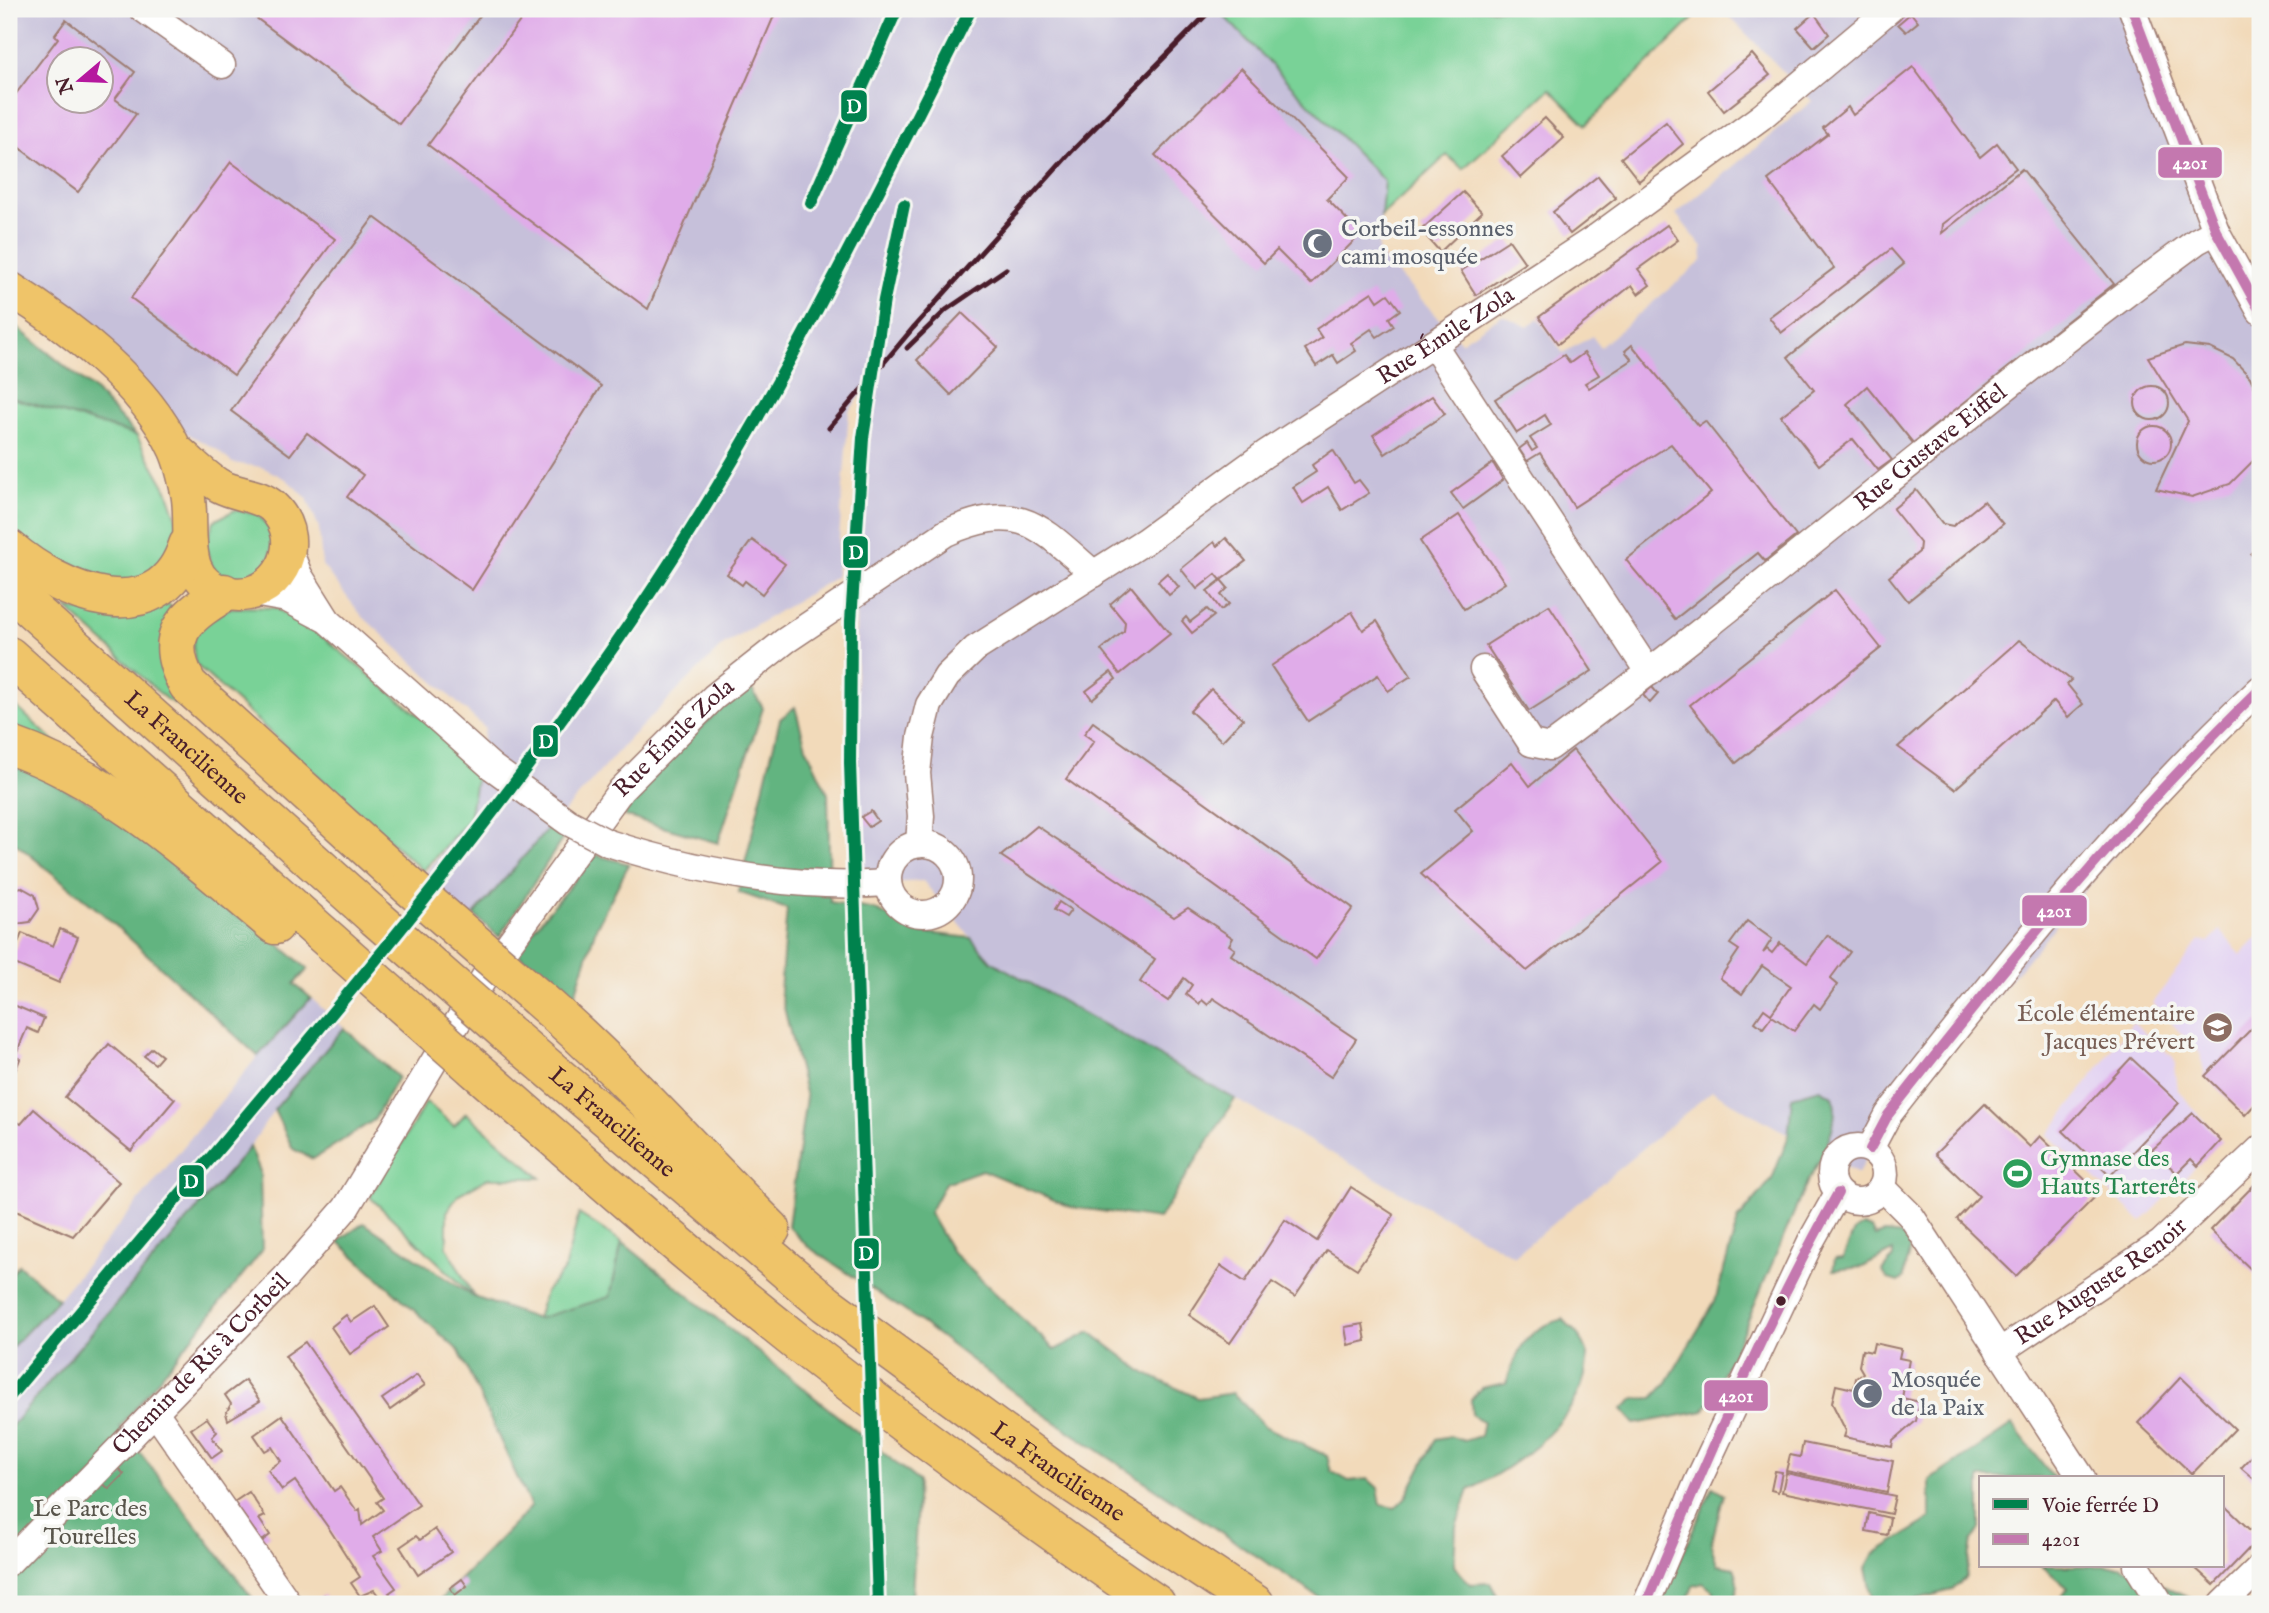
<svg xmlns="http://www.w3.org/2000/svg" width="2269" height="1613" viewBox="0 0 2269 1613" font-family="'IM FELL English',serif">
<rect width="100%" height="100%" fill="#f6f6f2"/>
<filter id="ink" filterUnits="userSpaceOnUse"><feTurbulence type="fractalNoise" baseFrequency=".0143" numOctaves="2"/><feDisplacementMap in="SourceGraphic" scale="14" xChannelSelector="R" yChannelSelector="G"/><feConvolveMatrix kernelMatrix="1 2 1 2 8 2 1 2 1" color-interpolation-filters="sRGB"/></filter>
<filter id="wash" filterUnits="userSpaceOnUse"><feTurbulence type="fractalNoise" baseFrequency=".00686" numOctaves="4" result="noise"/><feDisplacementMap in="SourceGraphic" scale="28" xChannelSelector="R" yChannelSelector="G"/><feGaussianBlur stdDeviation="1.57" result="paint"/><feColorMatrix in="noise" values="0 0 0 0 0 0 0 0 0 0 0 0 0 0 0 0 0 1.4 0 .05"/><feComposite in="paint" operator="in"/></filter>
<g filter="url(#wash)">
<rect width="100%" height="100%" fill="#f2daba"/>
<g fill="#e3d3f2">
<polygon points="2220,930 2241,955 2260,935 2260,1099 2246,1114 2205,1076 2200,1053 2152,1003 2200,940 2208,943"/>
<polygon points="2133,1022 2174,1058 2178,1090 2221,1141 2142,1222 2048,1135"/>
</g>
<g fill="#c6c0da" fill-rule="evenodd">
<path d="M9,9h1213l-2,2 164,170 -6,72 83,89 41,-27 26,12 10,-9 25,35 29,-17 8,11 102,-86 1,-13 -27,-34 136,-113 -90,-92h410l128,302v378l-34,32 -356,428 -12,25 -146,-83 -198,165 -523,-295 -68,-80 -65,4 -2,-265 8,-141 12,-102 -27,34 -13,166 -114,69 -91,91 -180,202 -46,-40 64,-80 16,-91 -123,-112 -40,-51 -3,-37 -12,-30 -21,-19 -24,-12 -30,-4 -16,-14 -63,-34 -144,-127zM60,60h42v42h-42z"/>
<polygon points="311,998 344,1028 274,1110 250,1147 9,1429 9,1350 58,1299 258,1056"/>
</g>
<g fill="#79d297" stroke="#627861" stroke-width="2">
<polygon points="1222,9 1703,9 1586,125 1550,89 1463,169 1447,155 1381,216 1384,181 1219,11"/>
<polygon points="9,397 136,435 167,490 178,522 171,554 140,579 109,583 34,550 9,528"/>
<polygon points="235,510 258,514 274,533 269,566 241,581 219,574 212,566 205,544 214,521"/>
<polygon points="161,597 177,613 186,708 167,700 66,608 87,612"/>
<polygon points="250,607 275,608 314,630 479,764 469,819 423,871 195,664 193,645 196,627 230,608"/>
<polygon points="9,700 72,758 9,735"/>
<polygon points="426,1102 454,1126 466,1113 541,1178 488,1178 459,1194 447,1212 447,1247 474,1297 370,1197"/>
<polygon points="579,1214 622,1242 610,1297 537,1319 545,1292 564,1270"/>
</g>
<g fill="#62b480" stroke="#566a56" stroke-width="2">
<polygon points="9,321 93,389 136,435 9,397"/>
<polygon points="751,688 763,708 718,843 624,816 638,793 735,693"/>
<path d="M795,707l11,40 22,47 2,108 46,8 43,22 52,6 20,23 244,138 -76,120 -88,-12 -89,-37 -37,13 -16,30 23,39 103,98 35,-18 56,42 52,24 35,-5 31,33 63,30 4,15 18,10 19,-2 10,9 3,17 14,3 11,-11 30,-58 14,-3 14,5 16,-5 3,-15 -11,-6 -1,-15 10,-12 25,-5c14,-36 18,-53 57,-64 9,10 23,21 24,35 2,62 -70,111 -118,136l-13,37 -2,39 16,18 20,-1 12,21h-173l-290,-193 -125,-94 -107,-71 -19,-20 18,-129 -26,-106 7,-82 -49,-17 42,-173z"/>
<polygon points="9,760 140,828 308,969 294,984 311,998 258,1056 103,914 9,838"/>
<polygon points="550,826 565,835 499,937 474,915"/>
<polygon points="596,855 629,864 596,928 573,1001 515,951"/>
<polygon points="344,1028 398,1077 374,1120 313,1159 293,1149 274,1110"/>
<path d="M1820,1089l13,7c8,25 -11,63 -25,84l-67,156 -37,75 -69,13 -13,-15 12,-10 19,-1 13,-14 49,-83 23,-81 34,-41 16,-41 4,-41z"/>
<polygon points="250,1147 260,1171 262,1251 120,1427 257,1604 9,1604 9,1429"/>
<polygon points="364,1223 474,1297 537,1319 610,1297 622,1242 918,1481 912,1599 918,1604 442,1604 439,1601 531,1507 459,1351 338,1241"/>
<path d="M1863,1226l8,3 4,7 9,-3 20,2c12,15 -1,26 0,43l-6,4 -10,-3 -6,-8 11,-13v-7l-30,16 -30,3 2,-11 8,-1 11,-27z"/>
<polygon points="19,1265 58,1299 9,1350 9,1277"/>
<polygon points="2012,1425 2054,1478 1980,1478 1980,1529 1972,1541 1966,1577 1952,1590 1917,1599 1914,1604 1873,1604 1866,1568 1873,1555 1930,1519 1930,1480"/>
<path d="M1713,1487l11,7 -13,51 6,20 17,3c7,16 4,22 -4,36h-15l-2,-13 -10,-8 -10,3 -7,18h-27z"/>
<polygon points="2042,1566 2121,1566 2201,1604 2057,1604 2068,1588"/>
</g>
<g id="blocks">
<g fill="#e0ace9" fill-rule="evenodd">
<polygon points="244,9 485,9 399,124"/>
<polygon points="529,9 777,9 648,309 428,145"/>
<polygon points="1814,13 1829,34 1814,47 1797,28"/>
<polygon points="1911,13 1918,22 1906,32 1898,24"/>
<path d="M66,20l69,52 -20,27 21,15 -58,78 -69,-52v-37l49,-65 -3,-3zM60,60h42v42h-42z"/>
<polygon points="1752,54 1770,75 1724,111 1708,91"/>
<polygon points="1913,67 1980,157 1997,143 2016,168 1943,224 1942,233 2022,169 2114,284 1913,443 1867,386 1847,404 1892,460 1878,470 1853,439 1819,465 1781,416 1814,390 1788,357 1904,264 1891,249 1781,333 1769,317 1834,268 1768,180 1828,134 1823,128 1848,107 1853,115"/>
<polygon points="1241,68 1349,177 1327,199 1361,234 1311,284 1277,250 1264,263 1155,155"/>
<polygon points="1545,118 1564,138 1521,178 1502,156"/>
<polygon points="1666,122 1683,144 1639,181 1621,158"/>
<polygon points="231,162 335,239 234,375 131,298"/>
<polygon points="1598,176 1616,198 1570,234 1553,212"/>
<polygon points="1463,192 1482,212 1440,252 1421,230"/>
<polygon points="374,217 601,386 472,590 347,497 363,475 307,433 290,455 231,411"/>
<polygon points="1667,225 1678,240 1638,269 1650,285 1638,294 1632,285 1558,344 1539,317"/>
<polygon points="1509,240 1525,263 1476,295 1461,271"/>
<polygon points="1372,292 1378,301 1388,294 1400,310 1389,318 1394,326 1377,337 1371,329 1351,343 1356,351 1338,363 1333,355 1316,366 1305,349 1322,338 1316,329"/>
<polygon points="962,313 998,347 951,395 917,360"/>
<polygon points="1632,345 1698,426 1705,421 1796,536 1765,561 1758,553 1675,619 1626,560 1711,493 1671,444 1574,507 1540,453 1527,461 1519,449 1527,443 1532,451 1537,448 1530,438 1551,425 1545,415 1517,433 1495,399 1564,355 1570,363 1584,353 1592,364 1599,375 1585,383 1589,388 1632,360 1625,351"/>
<polygon points="2185,345 2210,348 2233,359 2250,377 2260,398 2260,444 2253,461 2230,484 2192,497 2156,489 2188,421 2148,357"/>
<circle cx="2152" cy="403" r="17"/>
<polygon points="1432,396 1445,414 1385,454 1373,435"/>
<circle cx="2154" cy="443" r="17"/>
<polygon points="1333,450 1354,483 1359,480 1369,493 1342,510 1328,487 1303,503 1293,487 1316,472 1312,465"/>
<polygon points="1493,463 1503,480 1463,509 1451,493"/>
<polygon points="1916,490 1943,524 1953,526 1984,501 2003,524 1908,601 1889,577 1919,552 1920,543 1893,509"/>
<polygon points="1459,515 1505,583 1464,609 1420,541"/>
<polygon points="1226,538 1246,561 1221,580 1228,588 1221,595 1229,604 1221,610 1207,591 1221,580 1216,574 1197,589 1181,569 1214,542 1217,546"/>
<polygon points="752,540 785,564 762,594 745,581 742,585 727,574"/>
<polygon points="2260,545 2260,564 2251,554"/>
<polygon points="1167,573 1179,587 1169,595 1158,581"/>
<polygon points="1131,586 1170,634 1120,674 1101,650 1124,631 1125,622 1110,604"/>
<polygon points="1835,590 1881,648 1736,763 1690,705"/>
<polygon points="1549,605 1592,671 1529,711 1486,645"/>
<polygon points="1207,609 1214,616 1192,633 1182,621 1186,617 1190,622"/>
<polygon points="1352,612 1363,630 1377,621 1411,676 1388,691 1378,675 1308,721 1271,666"/>
<polygon points="2019,640 2071,680 2067,684 2083,704 2068,717 2054,701 1955,789 1898,747"/>
<polygon points="1111,672 1116,679 1092,699 1086,691"/>
<polygon points="1652,687 1658,694 1650,703 1643,695"/>
<polygon points="1211,689 1243,719 1222,741 1190,711"/>
<polygon points="1093,722 1353,908 1316,959 1066,779 1094,741 1084,734"/>
<polygon points="1573,750 1662,862 1527,971 1421,874 1473,831 1455,809 1512,762 1530,786"/>
<polygon points="871,811 878,821 869,827 861,817"/>
<polygon points="1037,826 1174,917 1188,908 1233,938 1229,945 1235,949 1231,955 1356,1039 1331,1077 1213,998 1208,1005 1202,1000 1199,1004 1186,994 1192,985 1184,978 1168,1001 1140,982 1155,959 1001,856"/>
<polygon points="21,887 35,895 39,909 30,922 16,924 9,921 9,891"/>
<polygon points="1059,902 1071,910 1066,917 1054,910"/>
<polygon points="1747,921 1772,939 1763,953 1767,949 1772,953 1780,943 1807,963 1828,935 1850,952 1830,979 1837,985 1820,1009 1814,1004 1794,1031 1772,1016 1763,1028 1755,1022 1764,1009 1771,1014 1791,986 1762,966 1742,994 1720,978 1739,950 1730,944"/>
<polygon points="60,929 78,937 59,983 10,962 22,933 53,946"/>
<polygon points="9,1003 44,1018 38,1033 27,1028 15,1056 20,1059 9,1087"/>
<polygon points="2260,1020 2260,1099 2245,1115 2205,1076"/>
<polygon points="109,1044 175,1099 131,1151 65,1097"/>
<polygon points="152,1048 162,1056 155,1064 144,1056"/>
<polygon points="2131,1058 2179,1103 2110,1176 2063,1131"/>
<polygon points="1985,1104 2030,1147 2040,1136 2099,1193 2016,1276 1957,1219 1979,1196 1935,1154"/>
<polygon points="34,1109 119,1182 73,1236 9,1208 9,1118 21,1124"/>
<polygon points="2193,1113 2221,1141 2198,1166 2191,1159 2177,1173 2152,1150"/>
<polygon points="2256,1183 2260,1187 2260,1278 2210,1230"/>
<polygon points="1351,1187 1394,1215 1357,1269 1327,1250 1295,1297 1272,1282 1230,1343 1189,1315 1221,1266 1245,1282 1285,1220 1317,1241"/>
<polygon points="375,1306 389,1327 350,1354 331,1327 346,1315 351,1322"/>
<polygon points="1363,1324 1366,1341 1348,1345 1345,1327"/>
<polygon points="305,1342 419,1505 373,1537 382,1551 373,1556 396,1588 389,1593 398,1604 385,1604 374,1590 360,1596 351,1583 360,1577 330,1530 295,1481 282,1490 268,1470 281,1461 272,1447 265,1451 254,1435 282,1415 334,1491 340,1487 357,1511 360,1509 362,1525 383,1510 377,1502 383,1498 285,1356"/>
<polygon points="1874,1343 1901,1349 1899,1358 1909,1360 1906,1376 1899,1380 1904,1387 1902,1398 1920,1402 1916,1421 1893,1441 1892,1447 1844,1437 1846,1431 1832,1403 1836,1385 1854,1389 1856,1378 1863,1373 1859,1366 1862,1350 1872,1352"/>
<polygon points="417,1375 425,1385 390,1410 382,1399"/>
<polygon points="2181,1377 2235,1429 2192,1474 2138,1423"/>
<polygon points="245,1380 260,1401 228,1420 226,1413 231,1404 225,1395"/>
<polygon points="207,1418 217,1432 212,1437 222,1451 212,1458 191,1429"/>
<polygon points="1803,1443 1893,1461 1887,1492 1786,1471 1790,1455 1800,1457"/>
<polygon points="2260,1448 2260,1477 2256,1481 2241,1468"/>
<polygon points="121,1464 118,1468 124,1474 109,1489 97,1478"/>
<polygon points="1775,1471 1782,1472 1778,1492 1771,1490"/>
<polygon points="1786,1473 1895,1496 1891,1514 1782,1492"/>
<polygon points="249,1492 265,1516 259,1519 270,1535 262,1541 234,1502"/>
<polygon points="2222,1503 2250,1530 2260,1520 2260,1541 2258,1539 2214,1585 2193,1566 2222,1566"/>
<polygon points="1869,1513 1890,1518 1887,1535 1866,1531"/>
<polygon points="435,1529 451,1552 418,1575 400,1547 416,1536 420,1540"/>
<polygon points="462,1579 467,1586 455,1595 450,1588"/>
<polygon points="324,1595 327,1599 330,1597 336,1604 316,1604 314,1601"/>
</g>
</g>
</g>
<g filter="url(#ink)">
<use href="#blocks" fill-opacity="0" stroke="#9e7c72" stroke-width="2"/>
<g fill="none" stroke-linecap="round" stroke-linejoin="round">
<defs>
<g id="minor">
<polyline points="143,9 222,65"/>
<polyline points="2132,9 2216,231 2260,311"/>
<polyline points="1433,344 1649,673"/>
<polyline points="289,550 299,575 326,618"/>
<polyline points="253,593 287,599 327,620 492,767"/>
<path id="s1" d="M1483,669l48,74 19,4c220,-163 426,-344 647,-506l19,-10"/>
<path d="M608,843c91,29 185,47 280,40"/>
<circle cx="923" cy="879" r="35"/>
<path id="s2" d="M919,844l2,-28 -4,-43 4,-36 8,-32 18,-29 28,-27 170,-108 120,-87 332,-217 164,-120 129,-108"/>
<circle cx="1858" cy="1174" r="27"/>
<path d="M1870,1149l18,-34c116,-148 234,-297 372,-426"/>
<polyline points="1882,1187 1911,1216 2082,1478"/>
<path id="s3" d="M1999,1352l162,-109 99,-94"/>
<polyline points="155,1412 289,1604"/>
<path id="s4" d="M9,1562l276,-284 61,-70 138,-230 137,-188 93,-93 71,-56 161,-108c75,-33 93,-7 148,41"/>
<polyline points="2137,1566 2161,1604"/>
<polyline points="1646,1604 1697,1483 1811,1241 1838,1193"/>
<polyline points="2223,1604 2260,1568"/>
</g>
<path id="major" d="M9,288c59,37 136,96 166,161 6,13 10,31 13,46 6,35 -10,88 39,98 49,11 83,-50 46,-86 -14,-13 -36,-12 -53,-21 -16,-9 -31,-26 -45,-37"/>
<g id="highway">
<path d="M9,549c51,44 150,86 179,-4"/>
<path id="s5" d="M9,589l367,329"/>
<path d="M224,593c-41,24 -63,44 -36,92l222,202"/>
<polyline points="9,656 345,954"/>
<path d="M9,745c104,36 183,111 266,180"/>
<path d="M538,998c83,71 155,154 233,231"/>
<path id="s6" d="M507,1033l319,271 231,169 198,131"/>
<path d="M474,1068c106,93 212,186 323,274 117,91 237,178 359,262"/>
</g>
</defs>
<use href="#minor" stroke="#9e7c72" stroke-width="29"/>
<use href="#major" stroke="#9e7c72" stroke-width="36"/>
<use href="#highway" stroke="#9e7c72" stroke-width="41"/>
<use href="#minor" stroke="#fff" stroke-width="26"/>
<use href="#major" stroke="#efc469" stroke-width="33"/>
<use href="#highway" stroke="#efc469" stroke-width="38"/>
<g stroke="#4a1f2b" stroke-width="5">
<polyline points="907,348 946,310 1006,269"/>
<polyline points="829,428 913,328 1071,152 1212,9"/>
</g>
<defs>
<polyline id="minor-bridge" points="492,767 568,822 608,843"/>
<g id="highway-bridge">
<polyline points="410,887 538,998"/>
<polyline points="376,918 507,1033"/>
<polyline points="345,954 474,1068"/>
</g>
</defs>
<use href="#minor-bridge" stroke="#9e7c72" stroke-width="29" stroke-linecap="butt"/>
<use href="#highway-bridge" stroke="#9e7c72" stroke-width="41" stroke-linecap="butt"/>
<use href="#minor-bridge" stroke="#fff" stroke-width="26"/>
<use href="#highway-bridge" stroke="#efc469" stroke-width="38"/>
<defs>
<g id="bus-1">
<polyline points="2132,9 2216,231 2260,311"/>
<path d="M1870,1149l18,-34c117,-149 236,-294 372,-426"/>
<path d="M1646,1604c58,-139 118,-280 192,-411"/>
</g>
</defs>
<use href="#bus-1" stroke="#f6f6f2" stroke-width="16"/>
<use href="#bus-1" stroke="#c478af" stroke-width="10"/>
<defs>
<g id="rail-1">
<polyline points="811,203 897,9"/>
<path d="M9,1397c215,-258 445,-513 633,-792 127,-188 226,-393 329,-596"/>
<polyline points="878,1604 850,763 851,621 863,438 884,300 904,205"/>
</g>
</defs>
<use href="#rail-1" stroke="#f6f6f2" stroke-width="18"/>
<use href="#rail-1" stroke="#00824e" stroke-width="12"/>
</g>
</g>
<defs>
<symbol id="mosque-disc" viewBox="-11 -11 22 22"><circle r="9.5" fill="#6b7280" stroke="#f6f6f2"/><path d="M3.5-4.9A6 6 0 1 0 3.5 4.9A5 5 0 1 1 3.5-4.9Z" fill="#fff"/></symbol>
<symbol id="school-disc" viewBox="-11 -11 22 22"><circle r="9.5" fill="#8d6e63" stroke="#f6f6f2"/><path d="M0-5L7-2L0 1L-7-2ZM-4 1L0 2.5L4 1V4Q0 6-4 4Z" fill="#fff"/></symbol>
<symbol id="stadium-disc" viewBox="-11 -11 22 22"><circle r="9.5" fill="#2e9e5b" stroke="#f6f6f2"/><path d="M0-5a6.5 5 0 1 0 0 10a6.5 5 0 1 0 0-10ZM-3.5-1.8h7v3.6h-7Z" fill="#fff"/></symbol>
</defs>
<g fill-rule="evenodd">
<use href="#mosque-disc" x="1300" y="226" width="35" height="35"/>
<use href="#school-disc" x="2200" y="1010" width="35" height="35"/>
<use href="#stadium-disc" x="2000" y="1156" width="35" height="35"/>
<use href="#mosque-disc" x="1850" y="1376" width="35" height="35"/>
</g>
<circle fill="#4a1f2b" stroke="#f6f6f2" stroke-width="2.5" cx="1781" cy="1301" r="6"/>
<g text-anchor="middle" dominant-baseline="central" stroke-width="7" stroke-linejoin="round" paint-order="stroke">
<g font-size="24" fill="#5b616d" stroke="#f6f6f2" text-anchor="start">
<text x="1341" y="229">Corbeil-essonnes<tspan x="1341" dy="28">cami mosquée</tspan></text>
<text x="1891" y="1380">Mosquée<tspan x="1891" dy="28">de la Paix</tspan></text>
</g>
<g font-size="24" fill="#4a1f2b" stroke="#f6f6f2">
<text stroke="none"><textPath href="#s2" startOffset="779">Rue Émile Zola</textPath></text>
<text stroke="none"><textPath href="#s1" startOffset="592">Rue Gustave Eiffel</textPath></text>
<text stroke="none"><textPath href="#s4" startOffset="1064">Rue Émile Zola</textPath></text>
<text stroke="none"><textPath href="#s5" startOffset="238">La Francilienne</textPath></text>
<text stroke="none"><textPath href="#s6" startOffset="138">La Francilienne</textPath></text>
<text stroke="none"><textPath href="#s3" startOffset="124">Rue Auguste Renoir</textPath></text>
<text stroke="none"><textPath href="#s4" startOffset="276">Chemin de Ris à Corbeil</textPath></text>
<text stroke="none"><textPath href="#s6" startOffset="705">La Francilienne</textPath></text>
</g>
<g font-size="24" fill="#785e54" stroke="#f6f6f2" text-anchor="end">
<text x="2195" y="1014">École élémentaire<tspan x="2195" dy="28">Jacques Prévert</tspan></text>
</g>
<g font-size="24" fill="#27864d" stroke="#f6f6f2" text-anchor="start">
<text x="2040" y="1159">Gymnase des<tspan x="2040" dy="28">Hauts Tarterêts</tspan></text>
</g>
<g font-size="24" fill="#58554b" stroke="#f6f6f2">
<text x="90" y="1509">Le Parc des<tspan x="90" dy="28">Tourelles</tspan></text>
</g>
</g>
<g stroke="#f6f6f2" stroke-width="2.5">
<rect x="840" y="89" width="28" height="34" rx="7" fill="#00824e"/>
<rect x="2157" y="146" width="66" height="33" rx="7" fill="#c478af"/>
<rect x="842" y="535" width="27" height="34" rx="7" fill="#00824e"/>
<rect x="532" y="724" width="27" height="34" rx="7" fill="#00824e"/>
<rect x="2021" y="894" width="67" height="33" rx="7" fill="#c478af"/>
<rect x="178" y="1164" width="27" height="34" rx="7" fill="#00824e"/>
<rect x="853" y="1237" width="27" height="33" rx="7" fill="#00824e"/>
<rect x="1703" y="1379" width="66" height="33" rx="7" fill="#c478af"/>
</g>
<g font-size="19" text-anchor="middle" font-weight="bold" fill="#fff">
<text x="854" y="113">D</text>
<text x="2190" y="169">4201</text>
<text x="856" y="559">D</text>
<text x="546" y="748">D</text>
<text x="2054" y="917">4201</text>
<text x="191" y="1188">D</text>
<text x="866" y="1260">D</text>
<text x="1736" y="1402">4201</text>
</g>
<rect width="2269" height="1613" fill="none" stroke="#f6f6f2" stroke-width="35"/>
<rect x="1979" y="1476" width="245" height="91" fill="#f6f6f2" stroke="#b1a0a2" stroke-width="2"/>
<rect x="1993" y="1499" width="35" height="10" fill="#00824e" stroke="#b1a0a2" stroke-width="2"/>
<text x="2042" y="1512" font-size="21" fill="#4a1f2b">Voie ferrée D</text>
<rect x="1993" y="1534" width="35" height="10" fill="#c478af" stroke="#b1a0a2" stroke-width="2"/>
<text x="2042" y="1546" font-size="21" fill="#4a1f2b">4201</text>
<g transform="translate(80 80) rotate(251)"><circle r="33" fill="#f6f6f2" stroke="#b1a0a2" stroke-width="2"/>
<path d="M0-5L12 26L0 18L-12 26Z" fill="#b5179e"/>
<text y="-10" font-size="19" font-weight="bold" text-anchor="middle" fill="#4a1f2b">N</text>
</g>
</svg>
